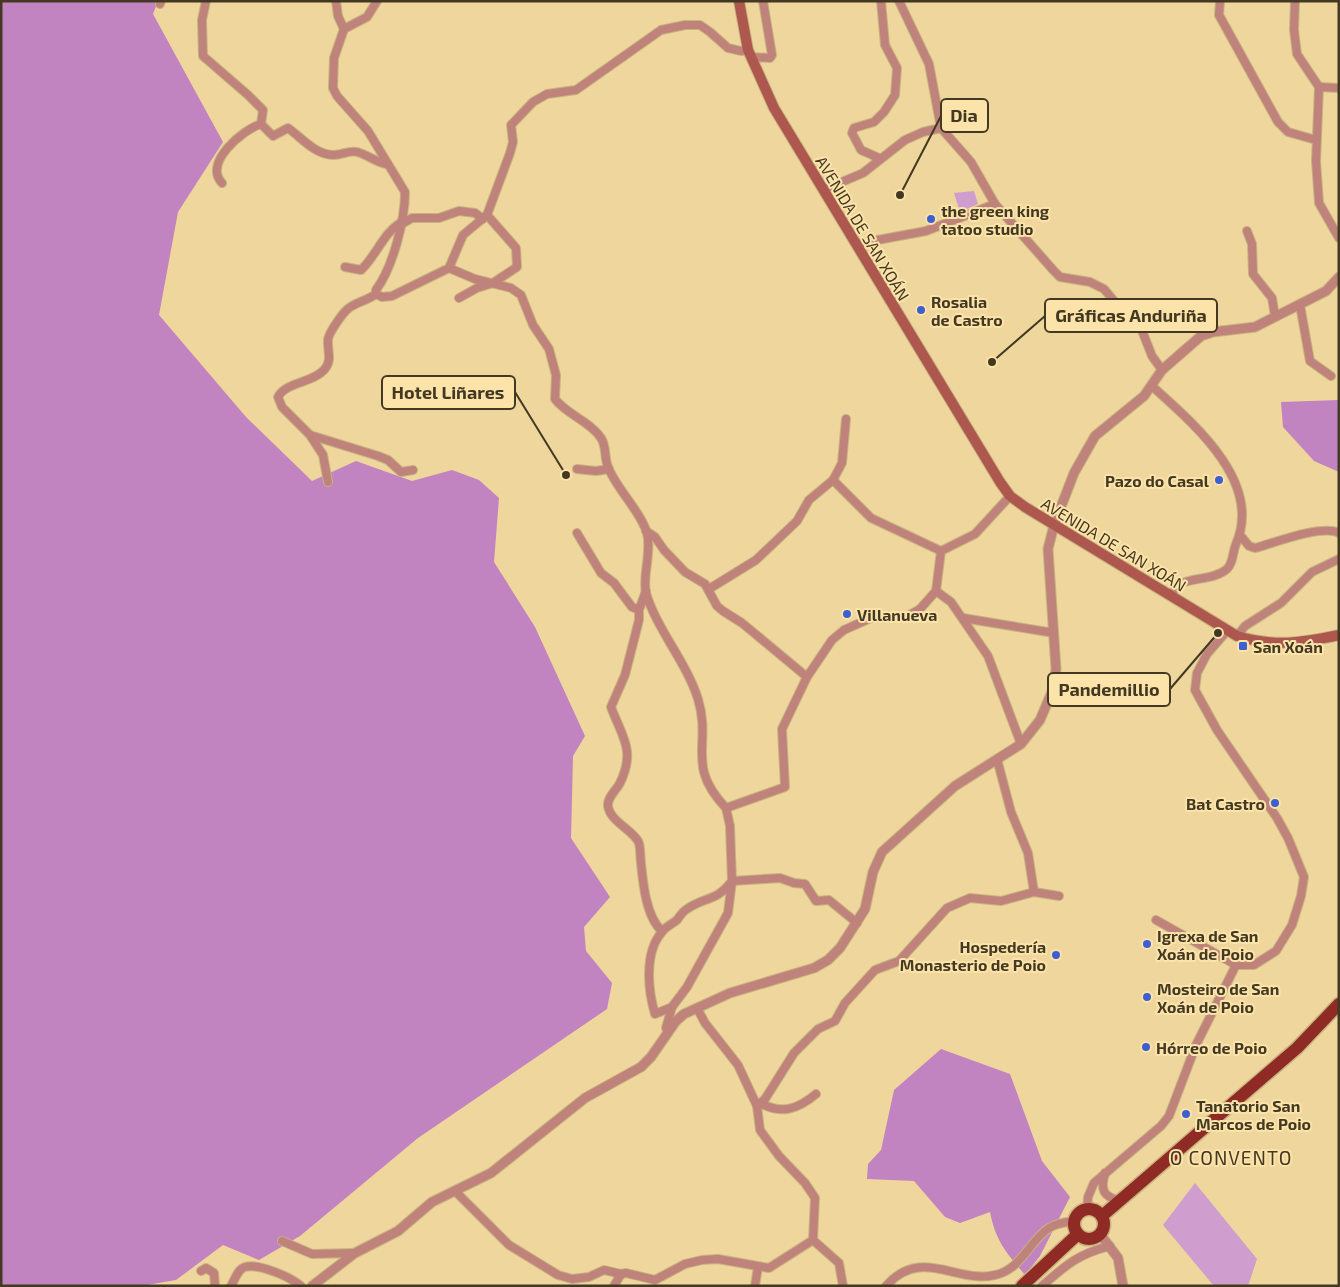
<svg xmlns="http://www.w3.org/2000/svg" width="1340" height="1287" viewBox="0 0 1340 1287" font-family="'Exo 2',sans-serif">
<rect width="100%" height="100%" fill="#eed69c"/>
<g fill="#cf9dce">
<polygon points="974,191 978,204 960,212 954,193"/>
<polygon points="1195,1183 1257,1259 1248,1286 1214,1286 1163,1225"/>
</g>
<g fill="#c184c0">
<polygon points="1,1 158,1 153,14 223,142 178,212 159,315 246,417 312,481 356,461 412,481 452,470 479,480 499,498 494,562 535,627 585,736 573,756 571,838 610,897 584,927 586,951 612,983 607,1009 418,1138 300,1236 259,1260 223,1245 176,1280 141,1286 1,1286"/>
<polygon points="1339,400 1339,472 1314,461 1283,427 1281,402"/>
<path d="M941,1049l69,25 32,87 28,36 -30,59 -15,19c-19,-23 -29,-33 -35,-63l-30,11 -15,-6 -31,-36 -47,-2 1,-15 13,-14 13,-60z"/>
</g>
<g fill="none" stroke-linecap="round" stroke-linejoin="round">
<defs>
<g id="minor">
<path d="M206,1l-4,19 1,36 45,39 15,15 -2,14c-19,6 -58,39 -39,59"/>
<polyline points="336,1 338,16 344,29"/>
<polyline points="1220,1 1219,15 1278,122 1288,132 1316,140"/>
<polyline points="1295,1 1294,30 1297,54 1319,87 1316,161 1319,203 1339,238"/>
<polyline points="160,4 161,1"/>
<path d="M344,29l-10,29 -1,30 4,8 31,35 37,61c0,28 -12,75 -29,98v4"/>
<polyline points="344,29 367,17 377,1"/>
<polyline points="751,57 770,58 772,55 763,1"/>
<polyline points="1319,87 1339,88"/>
<path d="M261,124l12,12 15,-8c14,10 27,27 46,27 8,0 16,-5 23,-3 11,3 17,9 29,12"/>
<polyline points="941,128 971,162 995,204 1054,271 1060,277 1090,282 1104,289 1120,308 1139,323 1152,356 1162,370"/>
<polyline points="879,158 861,150 852,133 854,128 874,122 884,112 895,95 897,68 885,45 881,1"/>
<polyline points="823,190 863,173 905,140 923,132 941,128 929,64 899,1"/>
<polyline points="400,225 412,218 439,218 459,211 475,213 483,219"/>
<polyline points="1247,231 1252,244 1253,274 1272,298 1275,316"/>
<polyline points="856,244 926,231 995,204"/>
<path d="M345,267l16,3c15,-14 22,-36 39,-47"/>
<path d="M449,268l26,11 36,9 10,7 12,30 16,24 7,26 -1,24c12,16 35,22 46,39 6,9 3,20 7,29 8,21 33,45 39,66 5,19 -5,44 -1,60 11,37 40,68 52,106 14,46 -13,66 28,109"/>
<polyline points="376,294 382,297 392,296 449,268 463,235 487,215 510,153 513,142 511,125 533,102 547,94 576,90 661,30 685,25 700,25 710,32 728,48 741,51 748,50"/>
<path d="M376,294c-8,6 -21,9 -27,14 -6,4 -21,26 -21,32 -1,11 5,20 -4,30 -12,13 -38,12 -46,27l4,10 28,28 68,21 10,4 13,12 12,-2"/>
<polyline points="459,298 477,288 493,283 517,267 516,248 487,215"/>
<polyline points="1300,305 1310,361 1331,376"/>
<path d="M1153,387c41,37 110,95 83,157 -4,9 -2,18 -9,25 -13,11 -33,8 -47,15 -3,2 -7,8 -10,11"/>
<polyline points="310,435 323,455 328,482"/>
<polyline points="577,469 596,471 609,469"/>
<polyline points="833,480 871,518 941,551"/>
<polyline points="646,531 655,537 664,550 685,572 705,584 717,606 723,611 742,623 807,677"/>
<polyline points="577,533 601,573 614,583 632,607 639,610"/>
<path d="M1240,535l9,11 6,2c19,-5 67,-24 84,-15"/>
<polyline points="709,589 756,560 797,521 809,500 833,480 842,463 846,419"/>
<path d="M646,591l-7,19v10l-14,55 -14,32c11,30 25,43 9,76 -4,8 -13,14 -12,23 2,15 23,23 30,35 3,5 2,16 3,22 2,20 5,54 21,68"/>
<polyline points="936,591 951,602 988,656 1021,744"/>
<polyline points="963,618 1054,633"/>
<polyline points="1237,636 1245,626 1281,603 1312,572 1339,559"/>
<polyline points="997,759 1011,812 1028,853 1034,892"/>
<polyline points="726,808 785,787 782,729 807,677 832,640 844,630 871,618 906,617 920,609 936,591 941,551 975,534 1010,496"/>
<polyline points="1156,920 1236,965 1254,965 1276,951 1292,925 1301,896 1304,877 1288,838 1277,818 1217,730 1195,690 1197,673 1207,654 1227,631"/>
<path d="M672,1007l-17,7c-7,-23 -11,-62 7,-82 3,-5 10,-8 15,-12 3,-4 6,-9 10,-11 19,-13 29,-7 45,-28l48,-3 14,5 11,1 11,17 13,-1 28,23"/>
<polyline points="697,1008 705,1023 738,1065 757,1106 760,1130 779,1156 805,1183 815,1198 813,1240"/>
<polyline points="668,1032 666,1028 672,1007 687,987 728,913 732,881 730,826 726,808"/>
<path d="M760,1103c22,12 38,6 56,-9"/>
<polyline points="757,1106 765,1099 794,1053 818,1029 835,1021 845,1003 875,970 899,961 947,908 970,898 1001,901 1034,892 1059,896"/>
<path d="M1105,1173c-5,17 -2,24 16,28"/>
<polyline points="455,1191 509,1245 558,1275 572,1279 589,1277 604,1270 621,1274 626,1273 655,1280 685,1264 702,1260 718,1259 769,1268 813,1240"/>
<polyline points="1087,1210 1088,1197 1094,1183 1161,1126 1169,1116 1196,1045 1236,965"/>
<polyline points="813,1240 839,1263 843,1286"/>
<polyline points="282,1241 312,1254 355,1253"/>
<polyline points="201,1271 206,1268 214,1273 215,1286"/>
<path d="M231,1286c4,-7 7,-17 14,-19 14,-4 45,10 56,19"/>
<polyline points="614,1286 621,1274"/>
<polyline points="755,1286 758,1267"/>
<path d="M886,1286c35,-40 71,-2 109,-11 27,-6 33,-33 54,-47 7,-5 18,-6 26,-7"/>
<path d="M1042,1286c24,-21 36,-32 68,-40"/>
</g>
<g id="tertiary">
<polyline points="1100,1234 1118,1258 1123,1286"/>
<polyline points="312,1286 355,1253 398,1231 432,1202 491,1173 585,1098 641,1067 651,1057 676,1021 684,1014 730,993 814,968 828,960 840,948 865,909 873,872 882,852 955,786 1021,744 1040,720 1054,687 1056,669 1048,549 1054,525 1074,473 1095,436 1144,396 1162,370 1201,336 1213,332 1255,327 1326,291 1339,277"/>
</g>
<path id="secondary" d="M739,1l9,49 26,58 226,374 10,14 15,11 212,129c37,11 65,7 102,-1"/>
<g id="trunk">
<circle cx="1089" cy="1224" r="15"/>
<polyline points="1102,1216 1297,1048 1339,1004"/>
<polyline points="1022,1286 1078,1234"/>
</g>
</defs>
<use href="#minor" stroke="#c8b381" stroke-width="10"/>
<use href="#tertiary" stroke="#c8b381" stroke-width="11"/>
<use href="#secondary" stroke="#c8b381" stroke-width="12"/>
<use href="#trunk" stroke="#c8b381" stroke-width="15"/>
<use href="#minor" stroke="#bf837b" stroke-width="8"/>
<use href="#tertiary" stroke="#bf837b" stroke-width="9"/>
<use href="#secondary" stroke="#ad574e" stroke-width="10"/>
<use href="#trunk" stroke="#902a24" stroke-width="12"/>
</g>
<g fill="#3d5fd0" stroke="#fce3a9" stroke-width="2">
<circle cx="931" cy="219" r="5"/>
<circle cx="921" cy="310" r="5"/>
<circle cx="1219" cy="480" r="5"/>
<circle cx="847" cy="614" r="5"/>
<rect x="1238" y="641" width="10" height="10" rx="2.5"/>
<circle cx="1275" cy="803" r="5"/>
<circle cx="1147" cy="944" r="5"/>
<circle cx="1056" cy="955" r="5"/>
<circle cx="1147" cy="997" r="5"/>
<circle cx="1146" cy="1047" r="5"/>
<circle cx="1186" cy="1114" r="5"/>
</g>
<g text-anchor="middle" dominant-baseline="central" stroke-width="4" stroke-linejoin="round" paint-order="stroke">
<g font-size="16" font-weight="bold" fill="#433922" stroke="#fce3a9" text-anchor="start">
<text x="941" y="210">the green king<tspan x="941" dy="18">tatoo studio</tspan></text>
<text x="931" y="301">Rosalia<tspan x="931" dy="18">de Castro</tspan></text>
<text x="1209" y="480" text-anchor="end">Pazo do Casal</text>
<text x="857" y="614">Villanueva</text>
<text x="1253" y="646">San Xoán</text>
<text x="1265" y="803" text-anchor="end">Bat Castro</text>
<text x="1157" y="935">Igrexa de San<tspan x="1157" dy="18">Xoán de Poio</tspan></text>
<text x="1046" y="946" text-anchor="end">Hospedería<tspan x="1046" dy="18">Monasterio de Poio</tspan></text>
<text x="1157" y="988">Mosteiro de San<tspan x="1157" dy="18">Xoán de Poio</tspan></text>
<text x="1156" y="1047">Hórreo de Poio</text>
<text x="1196" y="1105">Tanatorio San<tspan x="1196" dy="18">Marcos de Poio</tspan></text>
</g>
<g font-size="16" fill="#433922" stroke="#fce3a9">
<text transform="translate(863 228) rotate(59)">AVENIDA DE SAN XOÁN</text>
<text transform="translate(1114 544) rotate(31)">AVENIDA DE SAN XOÁN</text>
</g>
<g font-size="19" letter-spacing="1" fill="#433922" stroke="#fce3a9">
<text x="1231" y="1157">O CONVENTO</text>
</g>
</g>
<path fill="none" stroke="#433922" stroke-width="2" d="M900 195L941 116M992 362L1045 316M566 475L515 392M1218 633L1170 689"/>
<g fill="#433922" stroke="#fce3a9" stroke-width="2">
<circle cx="900" cy="195" r="5"/>
<circle cx="992" cy="362" r="5"/>
<circle cx="566" cy="475" r="5"/>
<circle cx="1218" cy="633" r="5"/>
</g>
<g fill="#fce3a9" stroke="#433922" stroke-width="2">
<rect x="941" y="99" width="47" height="33" rx="5"/>
<rect x="1045" y="299" width="172" height="33" rx="5"/>
<rect x="382" y="376" width="133" height="33" rx="5"/>
<rect x="1048" y="673" width="122" height="33" rx="5"/>
</g>
<g font-size="18" text-anchor="middle" font-weight="bold" fill="#433922">
<text x="964" y="122">Dia</text>
<text x="1131" y="322">Gráficas Anduriña</text>
<text x="448" y="399">Hotel Liñares</text>
<text x="1109" y="696">Pandemillio</text>
</g>
<rect width="1340" height="1287" fill="none" stroke="#433922" stroke-width="5"/>
</svg>
